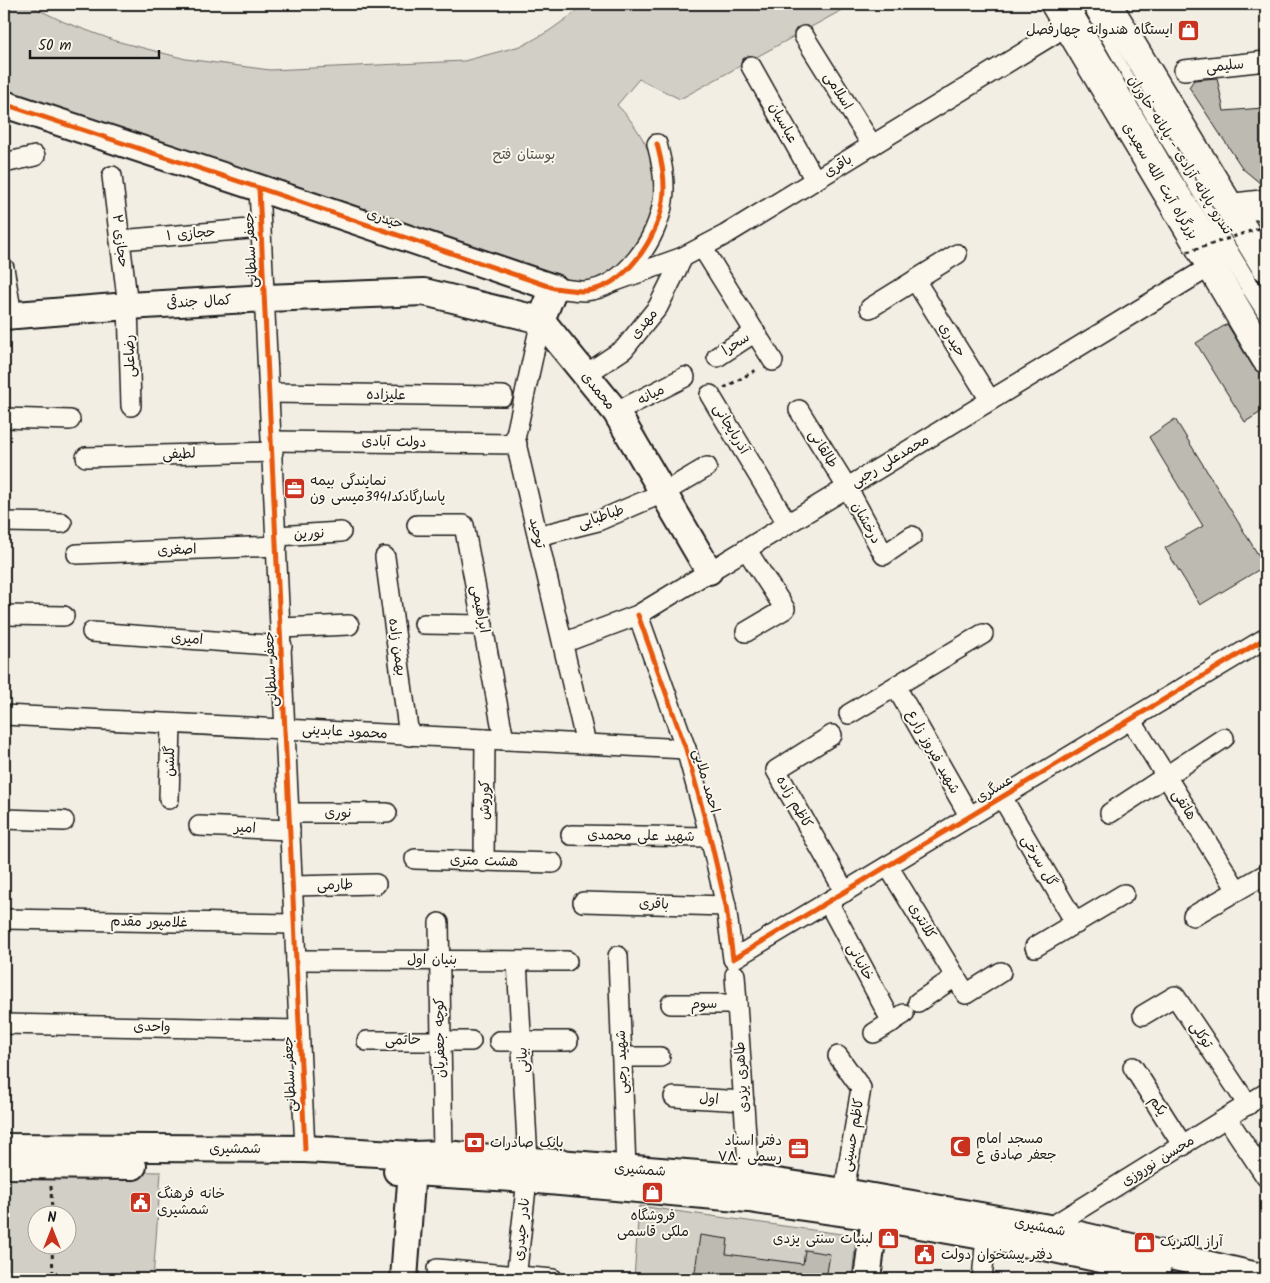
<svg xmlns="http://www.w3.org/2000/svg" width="1270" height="1283" viewBox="0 0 1270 1283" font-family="Kalam,'Playpen Sans Arabic',sans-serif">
<rect width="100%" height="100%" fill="#f2eee4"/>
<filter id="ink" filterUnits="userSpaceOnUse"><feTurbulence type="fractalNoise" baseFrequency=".02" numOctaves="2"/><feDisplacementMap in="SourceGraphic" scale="10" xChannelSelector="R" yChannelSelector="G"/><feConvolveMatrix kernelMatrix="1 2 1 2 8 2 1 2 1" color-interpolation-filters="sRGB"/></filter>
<g filter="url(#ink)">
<g fill="#d2cfc6" stroke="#777671" fill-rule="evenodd">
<path d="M4,4h23l37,18 52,19 70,18 84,11 194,-9 60,-16 25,-14 38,-27h266l-173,95 -41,-20 -22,26c20,20 35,46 40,74 4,21 -15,66 -30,81 -9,10 -28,19 -41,21 -9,1 -21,-3 -30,-4l-516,-174 -36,-14z"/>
<path d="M4,1169l157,3 -8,107h-149zM38,1216h30v30h-30z"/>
<polygon points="639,1206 856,1236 852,1279 634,1279"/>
</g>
<g fill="#bdbab1" stroke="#1c1c1c">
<polygon points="1217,78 1224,111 1263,108 1266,138 1266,188 1243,169 1189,87 1194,80"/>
<polygon points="1227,324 1253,367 1258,372 1265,374 1266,376 1266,409 1245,422 1196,343"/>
<polygon points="1175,419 1265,566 1200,605 1165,548 1203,526 1149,437"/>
<polygon points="700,1235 728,1239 726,1254 803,1264 805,1250 830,1254 826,1279 694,1279"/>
</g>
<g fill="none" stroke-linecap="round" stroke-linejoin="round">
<defs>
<g id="lane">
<polyline points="1073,4 1165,161 1266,319"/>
<polyline points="1087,4 1152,118 1266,305"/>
</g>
<g id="street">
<polyline points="804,36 872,145"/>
<polyline points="751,66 815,180"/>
<polyline points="1184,70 1266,61"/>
<polyline points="4,163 35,156"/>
<polyline points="112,176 128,306 131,406"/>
<polyline points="259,188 305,1149"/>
<polyline points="120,240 261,228"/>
<polyline points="702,247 773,361"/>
<polyline points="4,268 12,315"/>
<polyline points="915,280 990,400"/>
<polyline points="613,282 683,257 725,235 1054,34"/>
<path d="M554,288c10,1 21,3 31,3 40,-3 73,-53 78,-90 3,-19 -1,-38 -6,-57"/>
<polyline points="870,308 957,254"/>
<polyline points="541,320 515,439 586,744"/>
<polyline points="717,357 755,332"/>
<polyline points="585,375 624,349 658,307 683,257"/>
<polyline points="270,393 503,396"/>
<polyline points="710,395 787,523"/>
<polyline points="799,410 847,487 884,555 912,536"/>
<polyline points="616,412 685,377"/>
<polyline points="4,418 70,420"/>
<polyline points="272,441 517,444"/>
<polyline points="86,457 273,452"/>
<polyline points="4,522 62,523"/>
<polyline points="417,525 464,525 504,740"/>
<polyline points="277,536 341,532"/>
<polyline points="538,536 598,521 663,493 707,467"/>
<polyline points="746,549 785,609 746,632"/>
<polyline points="77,554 277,546"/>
<polyline points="385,557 409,736"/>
<polyline points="4,615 64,616"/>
<polyline points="638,615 686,749 710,837 726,906 733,959 1266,638"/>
<polyline points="424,624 483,625"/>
<polyline points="281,628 349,625"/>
<polyline points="92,632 282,646"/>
<polyline points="563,643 638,615 1211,266"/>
<polyline points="896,687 970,817"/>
<polyline points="849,714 983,634"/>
<polyline points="4,715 686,749"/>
<polyline points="1131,720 1237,890"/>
<polyline points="832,735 776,770 845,892"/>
<polyline points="1002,797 1076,924"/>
<polyline points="169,799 171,724"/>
<polyline points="289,813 387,813"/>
<polyline points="1110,813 1224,738"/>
<polyline points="4,819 64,821"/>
<polyline points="199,826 290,830"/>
<polyline points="571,835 710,837"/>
<polyline points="415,859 553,863"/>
<polyline points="484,862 485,739"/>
<polyline points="888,866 966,994 1001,972"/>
<polyline points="293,886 376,884"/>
<polyline points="583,902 726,906"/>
<polyline points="828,902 892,1022"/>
<polyline points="1193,916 1266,874"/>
<polyline points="4,919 294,924"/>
<polyline points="439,923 443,1154"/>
<polyline points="1035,947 1124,894"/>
<polyline points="618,956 626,1169"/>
<polyline points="296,960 567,961"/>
<polyline points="517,961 528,1160"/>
<polyline points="735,975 749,1178"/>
<polyline points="918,1002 955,977"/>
<polyline points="671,1004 737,1004"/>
<polyline points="1143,1015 1175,996 1248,1105"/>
<polyline points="4,1024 299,1030"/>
<polyline points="874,1033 904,1014"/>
<polyline points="367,1041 471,1041"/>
<polyline points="499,1041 568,1041"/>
<polyline points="838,1056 861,1088 844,1192"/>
<polyline points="622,1057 660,1057"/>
<polyline points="1133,1067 1183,1146"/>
<polyline points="674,1097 744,1101"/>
<polyline points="1227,1118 1266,1177"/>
<polyline points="1049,1228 1266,1093"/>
<polyline points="437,1269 553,1279"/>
<polyline points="516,1279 527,1179"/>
<polyline points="982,1279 986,1237"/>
</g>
<g id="secondary">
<polyline points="4,104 259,188 554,288 541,320"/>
<polyline points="4,316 128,306 266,298 424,292 541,320 616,412 709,571"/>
<polyline points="4,1147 305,1149 413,1155 443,1154 749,1178 844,1192 1049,1228 1266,1278"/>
<polyline points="4,1165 133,1166"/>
<polyline points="397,1171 527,1179 749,1199 874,1217 1045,1247 1157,1271"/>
<polyline points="404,1279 413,1155"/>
<polyline points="867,1279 877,1201"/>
</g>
<polyline id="primary" points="1231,208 1266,204"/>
<g id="highway">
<polyline points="1055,4 1266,359"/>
<polyline points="1107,4 1266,267"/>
</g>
</defs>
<use href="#lane" stroke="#1c1c1c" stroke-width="14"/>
<use href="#street" stroke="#1c1c1c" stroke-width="22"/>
<use href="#secondary" stroke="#1c1c1c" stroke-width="30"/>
<use href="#primary" stroke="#1c1c1c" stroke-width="31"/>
<use href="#highway" stroke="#1c1c1c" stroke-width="31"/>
<g stroke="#1c1c1c" stroke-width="3" stroke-dasharray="4 4" stroke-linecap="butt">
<polyline points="724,388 758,369"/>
<polyline points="51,1186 52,1216"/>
<polyline points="52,1246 53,1279"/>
</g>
<use href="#lane" stroke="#fbf7ec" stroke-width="10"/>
<use href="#street" stroke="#fbf7ec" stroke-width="19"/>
<use href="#secondary" stroke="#fbf7ec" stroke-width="26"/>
<use href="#primary" stroke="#fbf7ec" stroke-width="28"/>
<use href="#highway" stroke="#fbf7ec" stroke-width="28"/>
<polyline stroke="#1c1c1c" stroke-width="3" stroke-dasharray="4 4" stroke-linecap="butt" points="1187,252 1266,226"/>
<defs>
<g id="cycleway">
<path d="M4,104l255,84 295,100c10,1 21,3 31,3 40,-3 73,-53 78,-90 3,-19 -1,-38 -6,-57"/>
<polyline points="259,188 305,1149"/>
<polyline points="638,615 686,749 710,837 726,906 733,959 1266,638"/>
</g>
</defs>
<use href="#cycleway" stroke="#fbf7ec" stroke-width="8"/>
<use href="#cycleway" stroke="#e8590c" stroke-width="5"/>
</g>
</g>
<defs>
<symbol id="shop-square" viewBox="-11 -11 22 22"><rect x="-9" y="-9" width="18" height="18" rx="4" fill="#c8321e" stroke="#fbf7ec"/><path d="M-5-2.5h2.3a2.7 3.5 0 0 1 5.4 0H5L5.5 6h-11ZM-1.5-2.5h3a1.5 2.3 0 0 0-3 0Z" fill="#fff"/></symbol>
<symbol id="office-square" viewBox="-11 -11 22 22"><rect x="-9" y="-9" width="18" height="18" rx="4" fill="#c8321e" stroke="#fbf7ec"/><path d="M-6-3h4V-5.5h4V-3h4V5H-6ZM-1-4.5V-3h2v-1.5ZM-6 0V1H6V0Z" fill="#fff"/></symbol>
<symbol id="bank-square" viewBox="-11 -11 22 22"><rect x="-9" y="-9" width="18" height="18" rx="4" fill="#c8321e" stroke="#fbf7ec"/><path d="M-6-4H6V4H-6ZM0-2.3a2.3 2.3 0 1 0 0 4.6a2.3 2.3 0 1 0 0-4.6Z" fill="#fff"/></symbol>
<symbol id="mosque-square" viewBox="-11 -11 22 22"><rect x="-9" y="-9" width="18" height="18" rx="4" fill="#c8321e" stroke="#fbf7ec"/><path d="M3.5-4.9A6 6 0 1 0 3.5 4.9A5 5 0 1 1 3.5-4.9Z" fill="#fff"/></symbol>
<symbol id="civic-square" viewBox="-11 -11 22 22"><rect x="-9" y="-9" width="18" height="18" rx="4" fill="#c8321e" stroke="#fbf7ec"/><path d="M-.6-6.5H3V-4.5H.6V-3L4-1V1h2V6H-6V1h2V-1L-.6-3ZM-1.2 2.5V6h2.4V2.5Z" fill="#fff"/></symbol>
</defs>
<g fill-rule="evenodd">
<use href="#shop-square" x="1176" y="18" width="25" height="25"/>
<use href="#office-square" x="282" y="476" width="25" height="25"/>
<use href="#bank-square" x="462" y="1130" width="25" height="25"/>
<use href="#mosque-square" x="948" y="1134" width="25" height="25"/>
<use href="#office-square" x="786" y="1136" width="25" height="25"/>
<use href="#shop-square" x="640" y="1180" width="25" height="25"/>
<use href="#civic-square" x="128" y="1190" width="25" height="25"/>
<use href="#shop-square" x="876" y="1226" width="25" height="25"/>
<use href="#shop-square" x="1132" y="1230" width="25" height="25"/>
<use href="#civic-square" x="912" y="1242" width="25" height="25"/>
</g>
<g text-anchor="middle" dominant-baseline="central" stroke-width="4" stroke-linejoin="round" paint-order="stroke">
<g font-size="14" fill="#1c1c1c" stroke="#fbf7ec" text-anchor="start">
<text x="1173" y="30" text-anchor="end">ایستگاه هندوانه چهارفصل</text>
<text x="310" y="481">نمایندگی بیمه<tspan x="310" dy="16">پاسارگادکد3941میسی ون</tspan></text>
<text x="976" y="1139">مسجد امام<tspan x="976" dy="16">جعفر صادق ع</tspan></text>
<text x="782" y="1141" text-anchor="end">دفتر اسناد<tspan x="782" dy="16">رسمی ۷۸۰</tspan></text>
<text x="490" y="1143">بانک صادرات</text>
<text x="157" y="1194">خانه فرهنگ<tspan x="157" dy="16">شمشیری</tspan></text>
<text x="653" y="1216" text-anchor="middle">فروشگاه<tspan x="653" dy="16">ملکی قاسمی</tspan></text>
<text x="873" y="1239" text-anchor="end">لبنیات سنتی یزدی</text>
<text x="1160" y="1242">آراز الکتریک</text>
<text x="941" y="1255">دفتر پیشخوان دولت</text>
</g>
<g font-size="14" fill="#1c1c1c" stroke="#fbf7ec">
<text transform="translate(1225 66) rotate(-6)">سلیمی</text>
<text transform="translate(838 91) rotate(58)">اسلامی</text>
<text transform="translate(783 123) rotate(61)">عباسیان</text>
<text transform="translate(1180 155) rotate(58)">تندرو پایانه آزادی - پایانه خاوران</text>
<text transform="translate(838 166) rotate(-31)">باقری</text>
<text transform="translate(1160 181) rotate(59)">بزرگراه آیت الله سعیدی</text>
<text transform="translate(385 219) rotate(19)">حیدری</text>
<text transform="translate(191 234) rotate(-5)">حجازی ۱</text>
<text transform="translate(120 241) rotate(83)">حجازی ۲</text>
<text transform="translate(251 250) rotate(-93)">جعفر سلطانی</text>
<text transform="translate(199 302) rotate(-3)">کمال جندقی</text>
<text transform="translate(644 324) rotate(-51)">مهدی</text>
<text transform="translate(952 340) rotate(58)">حیدری</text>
<text transform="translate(736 344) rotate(-33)">سحرا</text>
<text transform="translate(130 356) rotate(-92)">رضاعلی</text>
<text transform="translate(598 391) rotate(51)">محمدی</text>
<text transform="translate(386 395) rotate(1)">علیزاده</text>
<text transform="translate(651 395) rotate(-27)">میانه</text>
<text transform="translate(731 429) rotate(59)">آذربایجانی</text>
<text transform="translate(394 442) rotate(1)">دولت آبادی</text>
<text transform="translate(823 449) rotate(58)">طالقانی</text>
<text transform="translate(179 454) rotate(-2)">لطیفی</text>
<text transform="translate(890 461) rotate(-31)">محمدعلی رجبی</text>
<text transform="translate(601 517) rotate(-19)">طباطبایی</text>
<text transform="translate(866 523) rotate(61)">درخشان</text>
<text transform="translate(537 533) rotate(77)">توحید</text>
<text transform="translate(309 534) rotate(-3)">نورین</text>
<text transform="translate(177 550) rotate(-2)">اصغری</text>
<text transform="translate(480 609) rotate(79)">ابراهیمی</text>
<text transform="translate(187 639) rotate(4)">امیری</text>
<text transform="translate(397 647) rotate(82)">بهمن زاده</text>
<text transform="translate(271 669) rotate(-93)">جعفر سلطانی</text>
<text transform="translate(345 732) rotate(3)">محمود عابدینی</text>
<text transform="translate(933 752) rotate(61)">شهید فیروز زارع</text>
<text transform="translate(170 761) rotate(-89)">گلشن</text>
<text transform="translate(706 781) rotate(74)">احمد ملایی</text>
<text transform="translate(994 789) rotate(-31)">عسگری</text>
<text transform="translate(485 800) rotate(-90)">کوروش</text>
<text transform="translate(794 802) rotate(60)">کاظم زاده</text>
<text transform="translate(1184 805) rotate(58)">هاتفی</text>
<text x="338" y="813">نوری</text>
<text transform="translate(245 828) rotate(3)">امیر</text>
<text transform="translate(641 836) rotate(1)">شهید علی محمدی</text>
<text transform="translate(484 861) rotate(2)">هشت متری</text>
<text transform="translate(1039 861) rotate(60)">گل سرخی</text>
<text transform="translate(335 885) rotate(-1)">طارمی</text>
<text transform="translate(654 904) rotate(2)">باقری</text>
<text transform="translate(922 921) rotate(59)">کلانتری</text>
<text transform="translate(149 922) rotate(1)">غلامپور مقدم</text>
<text x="432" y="960">بنیان اول</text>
<text transform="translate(860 962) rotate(62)">خانبانی</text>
<text x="704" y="1004">سوم</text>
<text transform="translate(152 1027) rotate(1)">واحدی</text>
<text transform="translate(1201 1035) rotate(56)">توکلی</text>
<text transform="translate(440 1038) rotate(-91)">کوچه جعفریان</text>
<text transform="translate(403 1040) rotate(-1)">حاتمی</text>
<text transform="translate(523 1060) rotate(-93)">بیانی</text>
<text transform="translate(622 1062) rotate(-92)">شهید رجبی</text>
<text transform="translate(290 1074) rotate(-93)">جعفر سلطانی</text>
<text transform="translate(742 1077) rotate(-94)">طاهری یزدی</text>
<text transform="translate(709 1099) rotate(4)">اول</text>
<text transform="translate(1158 1106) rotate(58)">یکم</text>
<text transform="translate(853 1135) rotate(-80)">کاظم حسینی</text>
<text x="235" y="1149">شمشیری</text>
<text transform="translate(1158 1161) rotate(-32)">محسن نوروزی</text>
<text transform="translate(640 1170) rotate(4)">شمشیری</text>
<text transform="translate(1040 1227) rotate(11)">شمشیری</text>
<text transform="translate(522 1229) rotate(-84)">نادر حیدری</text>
</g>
<g font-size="14" fill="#53524f" stroke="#fbf7ec">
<text x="524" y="155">بوستان فتح</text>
</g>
</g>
<rect width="1270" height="1283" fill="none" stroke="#fbf7ec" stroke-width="20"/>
<rect x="10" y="10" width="1250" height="1263" fill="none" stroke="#1c1c1c" stroke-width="2" filter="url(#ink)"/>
<g transform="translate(52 1230)"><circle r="24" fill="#fbf7ec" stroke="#a29f99"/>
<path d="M0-4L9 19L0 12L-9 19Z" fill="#c8321e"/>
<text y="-8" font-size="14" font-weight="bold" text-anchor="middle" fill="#1c1c1c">N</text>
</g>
<path d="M30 50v8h129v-8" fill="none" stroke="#1c1c1c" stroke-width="2.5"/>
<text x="38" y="50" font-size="15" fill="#1c1c1c" stroke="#fbf7ec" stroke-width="4" paint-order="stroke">50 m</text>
</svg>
